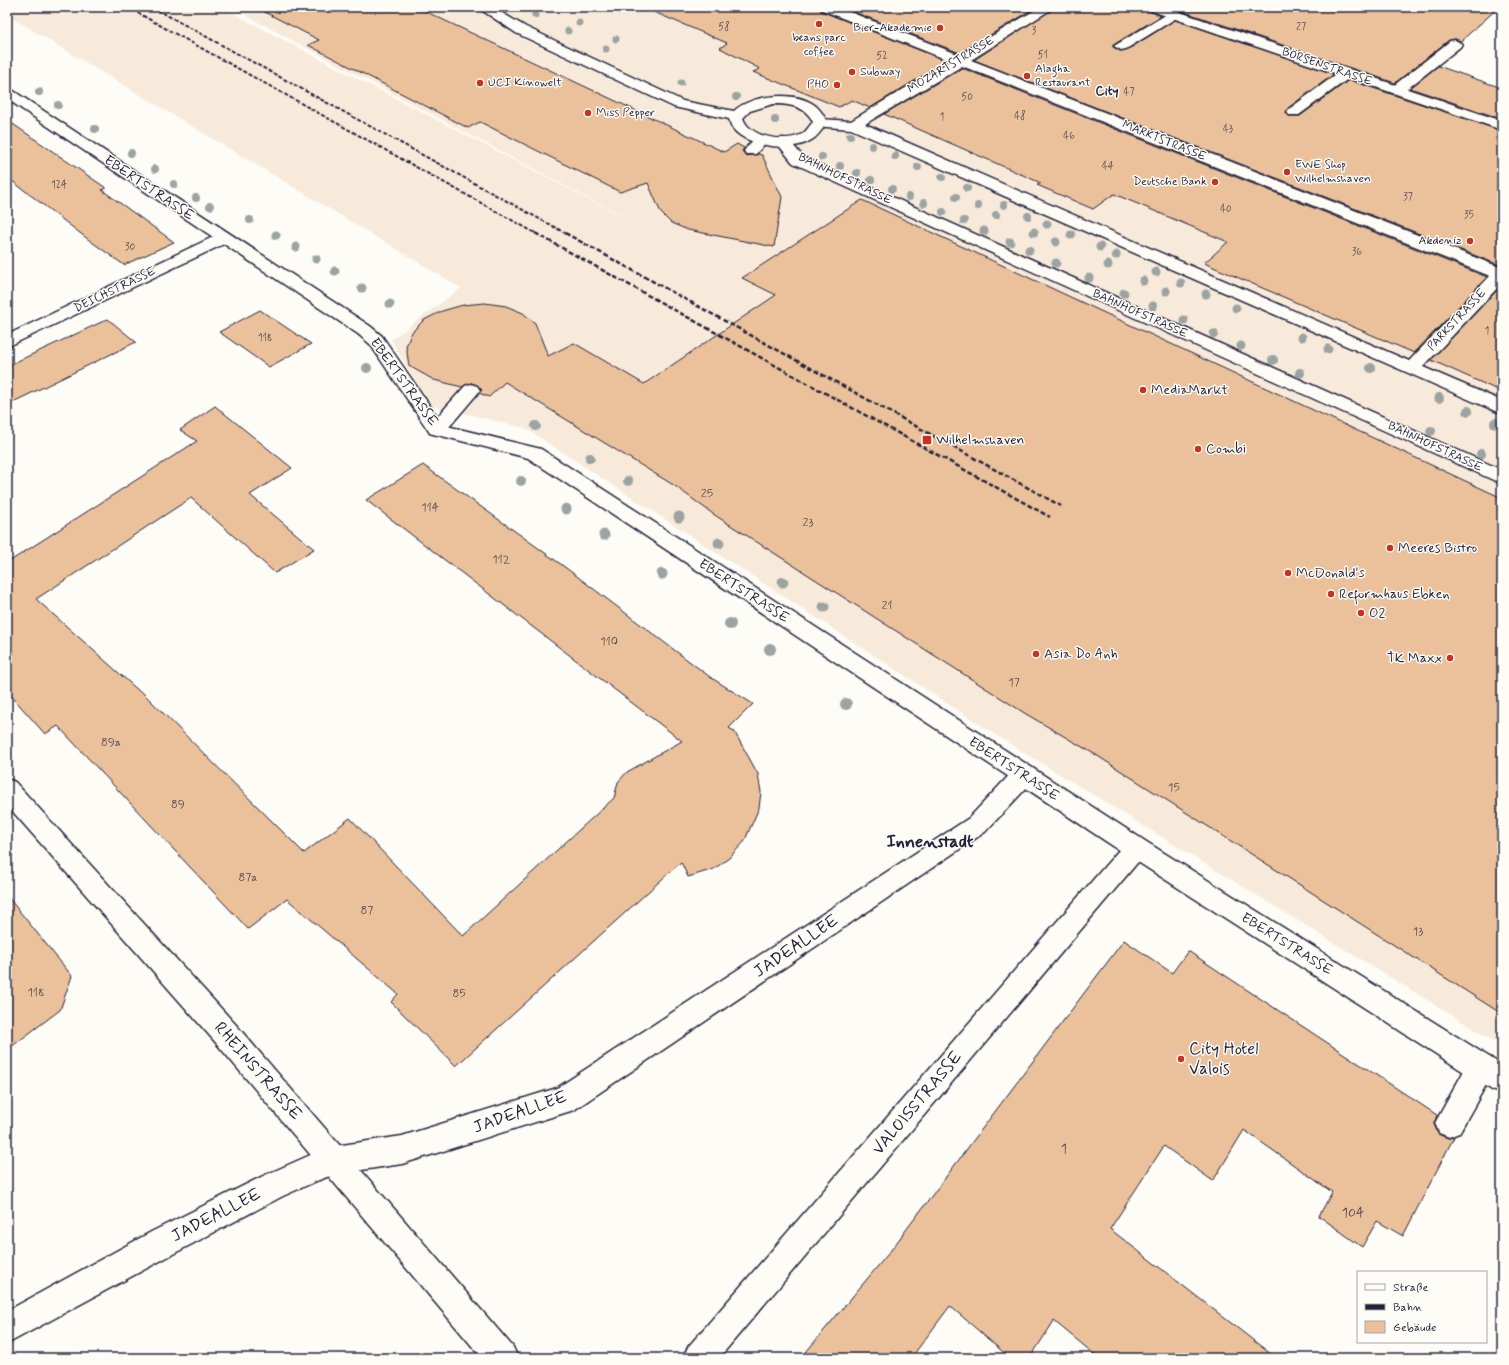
<svg xmlns="http://www.w3.org/2000/svg" width="1509" height="1365" viewBox="0 0 1509 1365" font-family="Mynerve,sans-serif">
<rect width="100%" height="100%" fill="#fdfcf7"/>
<filter id="ink" filterUnits="userSpaceOnUse"><feTurbulence type="fractalNoise" baseFrequency=".025" numOctaves="2"/><feDisplacementMap in="SourceGraphic" scale="8" xChannelSelector="R" yChannelSelector="G"/><feConvolveMatrix kernelMatrix="1 2 1 2 8 2 1 2 1" color-interpolation-filters="sRGB"/></filter>
<g filter="url(#ink)">
<polygon fill="#f8eadb" points="7,7 221,7 663,238 230,7 1125,7 1502,137 1502,1046 1002,739 525,428 429,405 391,340 461,288 7,15"/>
<g fill="#ebc19b" stroke="#22223b">
<polygon points="255,7 416,7 724,152 737,144 744,148 742,151 746,156 758,154 762,155 782,197 774,247 688,230 671,223 661,213 648,183 620,192 480,122 468,128 308,45 319,40"/>
<polygon points="642,7 819,7 821,11 947,61 870,108 852,100 839,107 753,72 760,69 720,48 727,43"/>
<polygon points="841,7 1037,7 960,53"/>
<polygon points="1056,7 1146,7 1149,11 1161,16 1113,45 1113,47 1120,51 1127,50 1175,20 1334,74 1288,108 1286,113 1289,116 1300,116 1349,80 1502,131 1502,266 974,60"/>
<polygon points="1170,7 1499,7 1461,41 1455,39 1449,40 1395,83"/>
<polygon points="1438,66 1502,88 1502,119 1410,88"/>
<polygon points="962,68 1487,277 1414,353 1204,263 1228,242 1114,194 1093,209 1037,185 1041,183 884,114"/>
<polygon points="7,120 106,188 102,190 174,242 124,265 89,240 7,177"/>
<polygon points="862,200 1502,498 1502,1014 1096,755 1026,714 713,514 675,486 505,382 489,397 479,393 482,390 477,385 471,383 462,387 434,380 409,366 406,346 412,332 424,320 442,311 463,305 485,303 506,306 523,313 535,323 548,356 574,343 644,384 776,295 742,278"/>
<polygon points="1502,285 1502,392 1431,360"/>
<polygon points="260,310 311,344 269,367 219,332"/>
<polygon points="108,319 136,342 7,405 7,366"/>
<polygon points="215,406 292,468 250,495 314,549 275,573 191,498 36,599 140,692 141,691 304,853 350,818 463,936 614,798 618,782 627,772 682,741 366,500 423,465 566,568 710,677 753,704 729,728 734,731 758,774 761,792 759,808 744,842 729,858 714,869 688,877 681,862 456,1066 391,1002 398,994 287,899 248,929 58,726 45,734 7,691 7,563 197,441 180,430"/>
<polygon points="7,896 72,976 60,1010 7,1050"/>
<polygon points="1124,940 1172,973 1188,951 1437,1115 1434,1124 1438,1134 1448,1138 1454,1137 1403,1236 1377,1221 1362,1247 1319,1216 1332,1192 1244,1130 1213,1181 1164,1146 1110,1229 1276,1358 1099,1358 1054,1321 1030,1358 1010,1358 950,1306 911,1358 801,1358 888,1254"/>
</g>
<g fill="none" stroke-linecap="round" stroke-linejoin="round">
<defs>
<g id="service">
<polygon points="1174,10 1178,11 1180,14 1178,17 1126,49 1121,50 1114,46"/>
<polygon points="1455,40 1462,44 1460,47 1402,93 1392,93 1390,90 1392,87 1450,41"/>
<polygon points="1347,69 1352,70 1354,73 1352,76 1299,115 1289,115 1287,112 1289,109 1342,70"/>
<path d="M761,136l5,1 2,3 -12,14h-10l-2,-3c4,-6 10,-13 17,-15z"/>
<polygon points="471,384 477,386 480,390 477,394 444,433 437,435 430,433 428,429 430,425 465,386"/>
<polygon points="1481,1054 1491,1058 1495,1067 1491,1076 1459,1133 1449,1137 1439,1133 1435,1123 1471,1058"/>
</g>
<g id="pedestrian">
<path d="M820,7h17l123,48 80,-48h15l-84,53 531,208v15l-79,84 79,34v13l-651,-285 -36,-3 -2,-3 2,-3 5,-1 31,2 99,-60 -128,-51zM962,66l528,210 -81,85 -544,-237z"/>
<polygon points="783,138 788,139 803,157 1502,470 1502,484 793,163 776,142 778,139"/>
<polygon points="1024,765 1032,768 1036,775 1032,782 985,832 574,1110 402,1164 335,1174 319,1180 283,1196 173,1254 7,1344 7,1311 151,1232 263,1176 315,1153 335,1146 402,1136 557,1088 969,818 1016,768"/>
</g>
<g id="minor">
<path d="M477,7h15l34,20 157,74 51,10c18,-17 64,-21 83,-4 5,5 8,10 10,16 -4,5 -9,13 -14,16 -19,14 -64,8 -79,-9 -3,-3 -4,-8 -5,-11l-55,-12 -158,-74zM773,104c16,0 33,2 40,18 -4,4 -7,10 -11,12 -18,9 -52,4 -59,-16l7,-7z"/>
<polygon points="1147,7 1165,7 1502,121 1502,130 1149,10"/>
<polygon points="7,89 12,90 370,326 382,336 443,425 541,449 1145,841 1502,1065 1502,1094 1492,1090 1138,862 719,1358 683,1358 688,1347 1119,850 528,458 430,433 370,344 358,334 224,244 7,347 7,335 213,237 7,99"/>
<polygon points="7,779 15,782 237,1026 513,1347 518,1358 482,1358 217,1044 7,805"/>
</g>
</defs>
<use href="#service" stroke="#22223b" stroke-width="3"/>
<use href="#pedestrian" stroke="#22223b" stroke-width="3"/>
<use href="#minor" stroke="#22223b" stroke-width="3"/>
<use href="#service" fill="#fdfcf7" fill-rule="evenodd"/>
<use href="#pedestrian" fill="#fdfcf7" fill-rule="evenodd"/>
<use href="#minor" fill="#fdfcf7" fill-rule="evenodd"/>
<g stroke="#22223b" stroke-width="2" stroke-dasharray="4 2" stroke-linecap="butt">
<polyline points="127,7 537,234"/>
<polyline points="152,7 567,234"/>
</g>
<g stroke="#22223b" stroke-width="2.5" stroke-dasharray="5 2.5" stroke-linecap="butt">
<polyline points="535,233 1050,517"/>
<polyline points="565,233 1061,506"/>
</g>
</g>
<g fill="#9ba4a2">
<circle cx="535" cy="15" r="3.5"/>
<circle cx="579" cy="23" r="3.5"/>
<circle cx="568" cy="31" r="3.5"/>
<circle cx="616" cy="39" r="3.5"/>
<circle cx="606" cy="49" r="3.5"/>
<circle cx="681" cy="83" r="3.5"/>
<circle cx="39" cy="92" r="4"/>
<circle cx="736" cy="97" r="4"/>
<circle cx="58" cy="105" r="4"/>
<circle cx="775" cy="120" r="4"/>
<circle cx="95" cy="129" r="4"/>
<circle cx="850" cy="136" r="4"/>
<circle cx="872" cy="146" r="4"/>
<circle cx="131" cy="153" r="4"/>
<circle cx="895" cy="156" r="4"/>
<circle cx="822" cy="157" r="4"/>
<circle cx="840" cy="166" r="4"/>
<circle cx="918" cy="167" r="4"/>
<circle cx="155" cy="169" r="4"/>
<circle cx="857" cy="173" r="4"/>
<circle cx="942" cy="177" r="4"/>
<circle cx="871" cy="180" r="4"/>
<circle cx="174" cy="184" r="4"/>
<circle cx="967" cy="188" r="4"/>
<circle cx="892" cy="189" r="4"/>
<circle cx="909" cy="197" r="4"/>
<circle cx="956" cy="197" r="4"/>
<circle cx="196" cy="198" r="4"/>
<circle cx="924" cy="203" r="4"/>
<circle cx="1004" cy="205" r="4"/>
<circle cx="210" cy="206" r="4"/>
<circle cx="978" cy="206" r="4"/>
<circle cx="943" cy="212" r="4"/>
<circle cx="996" cy="215" r="4"/>
<circle cx="1028" cy="216" r="4"/>
<circle cx="250" cy="220" r="4"/>
<circle cx="964" cy="221" r="4"/>
<circle cx="1047" cy="224" r="4.5"/>
<circle cx="984" cy="231" r="4.5"/>
<circle cx="1034" cy="232" r="4.5"/>
<circle cx="276" cy="235" r="4.5"/>
<circle cx="1071" cy="235" r="4.5"/>
<circle cx="1010" cy="242" r="4.5"/>
<circle cx="1056" cy="242" r="4.5"/>
<circle cx="296" cy="247" r="4.5"/>
<circle cx="1100" cy="247" r="4.5"/>
<circle cx="1029" cy="250" r="4.5"/>
<circle cx="1116" cy="255" r="4.5"/>
<circle cx="316" cy="259" r="4.5"/>
<circle cx="1056" cy="263" r="4.5"/>
<circle cx="1108" cy="265" r="4.5"/>
<circle cx="335" cy="271" r="4.5"/>
<circle cx="1156" cy="272" r="4.5"/>
<circle cx="1089" cy="278" r="4.5"/>
<circle cx="1143" cy="281" r="4.5"/>
<circle cx="1181" cy="283" r="4.5"/>
<circle cx="362" cy="288" r="4.5"/>
<circle cx="1166" cy="291" r="4.5"/>
<circle cx="1124" cy="293" r="4.5"/>
<circle cx="1206" cy="294" r="4.5"/>
<circle cx="390" cy="304" r="4.5"/>
<circle cx="1153" cy="306" r="4.5"/>
<circle cx="1236" cy="308" r="4.5"/>
<circle cx="1184" cy="320" r="4.5"/>
<circle cx="1214" cy="334" r="4.5"/>
<circle cx="1302" cy="337" r="4.5"/>
<circle cx="1241" cy="346" r="4.5"/>
<circle cx="1328" cy="349" r="4.5"/>
<circle cx="1273" cy="360" r="5"/>
<circle cx="367" cy="368" r="5"/>
<circle cx="1371" cy="368" r="5"/>
<circle cx="1300" cy="373" r="5"/>
<circle cx="1439" cy="398" r="5"/>
<circle cx="1468" cy="411" r="5"/>
<circle cx="1495" cy="423" r="5"/>
<circle cx="536" cy="426" r="5"/>
<circle cx="1431" cy="431" r="5"/>
<circle cx="1481" cy="454" r="5"/>
<circle cx="590" cy="458" r="5"/>
<circle cx="521" cy="481" r="5"/>
<circle cx="628" cy="481" r="5"/>
<circle cx="566" cy="509" r="5.5"/>
<circle cx="679" cy="517" r="5.5"/>
<circle cx="604" cy="535" r="5.5"/>
<circle cx="719" cy="543" r="5.5"/>
<circle cx="662" cy="574" r="5.5"/>
<circle cx="783" cy="582" r="5.5"/>
<circle cx="824" cy="607" r="5.5"/>
<circle cx="730" cy="624" r="6"/>
<circle cx="770" cy="649" r="6"/>
<circle cx="846" cy="704" r="6"/>
</g>
</g>
<g fill="#c8321e" stroke="#fdfcf7" stroke-width="1.5">
<circle cx="819" cy="24" r="4"/>
<circle cx="940" cy="28" r="4"/>
<circle cx="852" cy="72" r="4"/>
<circle cx="1027" cy="76" r="4"/>
<circle cx="480" cy="83" r="4"/>
<circle cx="837" cy="85" r="4"/>
<circle cx="588" cy="113" r="4"/>
<circle cx="1287" cy="172" r="4"/>
<circle cx="1215" cy="182" r="4"/>
<circle cx="1470" cy="241" r="4"/>
<circle cx="1143" cy="390" r="4"/>
<rect x="922" y="435" width="10" height="10" rx="2"/>
<circle cx="1198" cy="449" r="4"/>
<circle cx="1390" cy="548" r="4"/>
<circle cx="1288" cy="573" r="4"/>
<circle cx="1331" cy="594" r="4"/>
<circle cx="1361" cy="613" r="4"/>
<circle cx="1036" cy="654" r="4"/>
<circle cx="1450" cy="658" r="4"/>
<circle cx="1181" cy="1059" r="4"/>
</g>
<g text-anchor="middle" dominant-baseline="central" stroke-width="3" stroke-linejoin="round" paint-order="stroke">
<g font-size="10" fill="#544a53">
<text x="724" y="27">58</text>
<text x="1301" y="27">27</text>
<text x="1034" y="31">3</text>
<text x="1043" y="55">51</text>
<text x="882" y="56">52</text>
<text x="1129" y="92">47</text>
<text x="967" y="97">50</text>
<text x="1020" y="116">48</text>
<text x="942" y="117">1</text>
<text x="1228" y="129">43</text>
<text x="1069" y="136">46</text>
<text x="1108" y="166">44</text>
<text x="59" y="185">124</text>
<text x="1408" y="197">37</text>
<text x="1226" y="209">40</text>
<text x="1469" y="215">35</text>
<text x="130" y="247">30</text>
<text x="1357" y="252">36</text>
<text x="1487" y="331">1</text>
<text x="265" y="338">118</text>
</g>
<g font-size="12" fill="#22223b" stroke="#fdfcf7" text-anchor="start">
<text x="932" y="28" text-anchor="end">Bier-Akademie</text>
<text x="819" y="38" text-anchor="middle">beans parc<tspan x="819" dy="14">coffee</tspan></text>
<text x="1035" y="69">Alagha<tspan x="1035" dy="14">Restaurant</tspan></text>
<text x="860" y="72">Subway</text>
<text x="488" y="83">UCI Kinowelt</text>
<text x="829" y="85" text-anchor="end">PHO</text>
<text x="596" y="113">Miss Pepper</text>
<text x="1295" y="165">EWE Shop<tspan x="1295" dy="14">Wilhelmshaven</tspan></text>
<text x="1207" y="182" text-anchor="end">Deutsche Bank</text>
<text x="1462" y="241" text-anchor="end">Akdeniz</text>
</g>
<g font-size="12" fill="#22223b" stroke="#fdfcf7">
<text transform="translate(951 65) rotate(-31)">MOZARTSTRASSE</text>
<text transform="translate(1327 67) rotate(19)">BÖRSENSTRASSE</text>
<text transform="translate(1164 141) rotate(22)">MARKTSTRASSE</text>
<text transform="translate(845 179) rotate(26)">BAHNHOFSTRASSE</text>
<text transform="translate(115 290) rotate(-26)">DEICHSTRASSE</text>
<text transform="translate(1140 314) rotate(24)">BAHNHOFSTRASSE</text>
<text transform="translate(1457 320) rotate(-47)">PARKSTRASSE</text>
<text transform="translate(1435 447) rotate(25)">BAHNHOFSTRASSE</text>
</g>
<g font-size="12" fill="#544a53">
<text x="707" y="494">25</text>
<text x="430" y="508">114</text>
<text x="808" y="523">23</text>
<text x="501" y="560">112</text>
<text x="887" y="606">21</text>
<text x="609" y="642">110</text>
<text x="1014" y="683">17</text>
<text x="111" y="743">89a</text>
<text x="1174" y="788">15</text>
<text x="178" y="805">89</text>
<text x="248" y="878">87a</text>
<text x="367" y="911">87</text>
<text x="1418" y="932">13</text>
<text x="36" y="993">118</text>
<text x="459" y="994">85</text>
</g>
<g font-size="13" font-weight="bold" fill="#22223b" stroke="#fdfcf7">
<text x="1107" y="91">City</text>
</g>
<g font-size="14" fill="#22223b" stroke="#fdfcf7">
<text transform="translate(149 188) rotate(34)">EBERTSTRASSE</text>
<text transform="translate(404 382) rotate(54)">EBERTSTRASSE</text>
<text transform="translate(744 591) rotate(33)">EBERTSTRASSE</text>
<text transform="translate(1014 769) rotate(33)">EBERTSTRASSE</text>
<text transform="translate(1287 944) rotate(32)">EBERTSTRASSE</text>
</g>
<g font-size="14" fill="#22223b" stroke="#fdfcf7" text-anchor="start">
<text x="1151" y="390">MediaMarkt</text>
<text x="936" y="440">Wilhelmshaven</text>
<text x="1206" y="449">Combi</text>
<text x="1398" y="548">Meeres Bistro</text>
<text x="1296" y="573">McDonald's</text>
<text x="1339" y="594">Reformhaus Ebken</text>
<text x="1369" y="613">O2</text>
<text x="1044" y="654">Asia Do Anh</text>
<text x="1442" y="658" text-anchor="end">TK Maxx</text>
</g>
<g font-size="14" fill="#544a53">
<text x="1064" y="1149">1</text>
<text x="1353" y="1213">104</text>
</g>
<g font-size="17" fill="#22223b" stroke="#fdfcf7">
<text transform="translate(796 946) rotate(-34)">JADEALLEE</text>
<text transform="translate(258 1071) rotate(49)">RHEINSTRASSE</text>
<text transform="translate(917 1103) rotate(-50)">VALOISSTRASSE</text>
<text transform="translate(520 1112) rotate(-19)">JADEALLEE</text>
<text transform="translate(216 1215) rotate(-27)">JADEALLEE</text>
</g>
<g font-size="17" fill="#22223b" stroke="#fdfcf7" text-anchor="start">
<text x="1189" y="1049">City Hotel<tspan x="1189" dy="20">Valois</tspan></text>
</g>
<g font-size="18" font-weight="bold" fill="#22223b" stroke="#fdfcf7">
<text x="930" y="842">Innenstadt</text>
</g>
</g>
<rect width="1509" height="1365" fill="none" stroke="#fdfcf7" stroke-width="24"/>
<rect x="12" y="12" width="1485" height="1341" fill="none" stroke="#22223b" stroke-width="1.5" filter="url(#ink)"/>
<rect x="1357" y="1271" width="130" height="72" fill="#fdfcf7" stroke="#a5a5ac"/>
<rect x="1365" y="1284" width="20" height="6" fill="#fdfcf7" stroke="#a5a5ac"/>
<text x="1393" y="1291" font-size="12" fill="#22223b">Straße</text>
<rect x="1365" y="1304" width="20" height="6" fill="#22223b" stroke="#a5a5ac"/>
<text x="1393" y="1311" font-size="12" fill="#22223b">Bahn</text>
<rect x="1365" y="1321" width="20" height="12" fill="#ebc19b" stroke="#a5a5ac"/>
<text x="1393" y="1331" font-size="12" fill="#22223b">Gebäude</text>
</svg>
